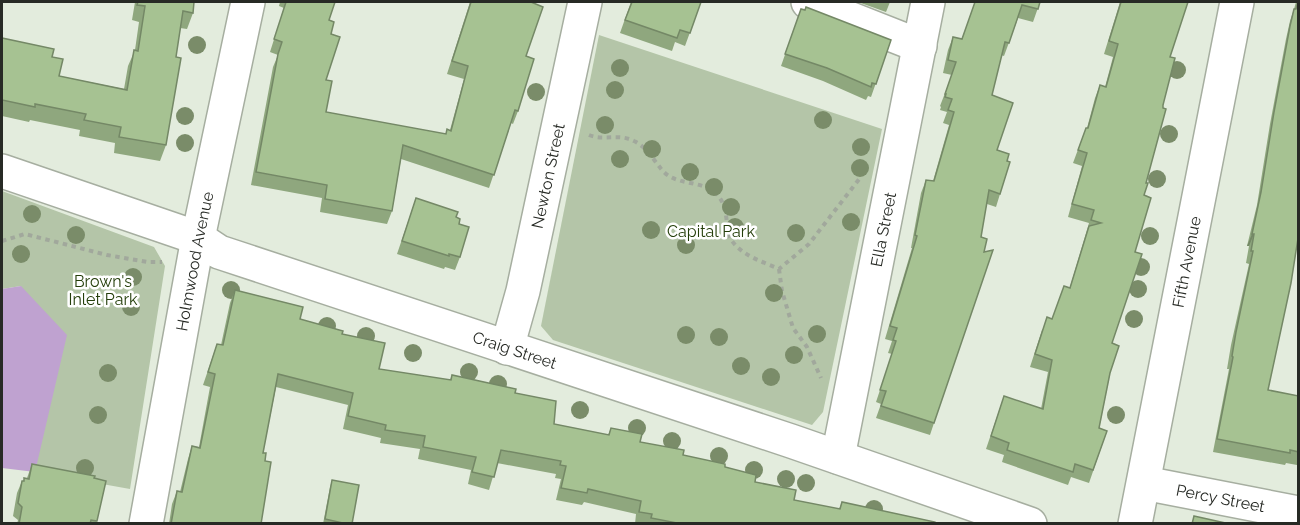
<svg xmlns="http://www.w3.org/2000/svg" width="1300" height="525" viewBox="0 0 1300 525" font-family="Raleway,sans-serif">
<rect width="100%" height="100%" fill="#e3ecdd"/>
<g fill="#b4c5a8">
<polygon points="599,35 882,129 823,412 812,425 553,340 541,326"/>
<polygon points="2,191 154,247 165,266 130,489 35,472 21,286 2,289"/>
</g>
<polygon fill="#bfa2d0" points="21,286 67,335 35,472 2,468 2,289"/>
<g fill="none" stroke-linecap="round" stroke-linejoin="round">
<defs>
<g id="minor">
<polyline points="808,2 920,46"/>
<path id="s1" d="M2,171l196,67 21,14 572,189 239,83"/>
<path id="s2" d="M507,348l16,-57 62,-289"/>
<path id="s3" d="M838,457l90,-455"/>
<path id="s4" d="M1144,483l154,30"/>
<path id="s5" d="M146,524l52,-286 50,-236"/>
<path id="s6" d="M1135,524l102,-522"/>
</g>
</defs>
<use href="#minor" stroke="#a6aea0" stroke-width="36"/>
<g stroke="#a1a89c" stroke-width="4" stroke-dasharray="4.5 4.5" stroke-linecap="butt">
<path d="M589,135c14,6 29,-2 45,6 17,8 24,29 35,35 13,8 31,6 44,15 19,14 10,39 19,50 11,15 31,21 47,28l30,-25 51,-66"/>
<polyline points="2,241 25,234 107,255 148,262 162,262"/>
<polyline points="779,269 782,291 793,328 807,347 821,378"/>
</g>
<use href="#minor" stroke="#fff" stroke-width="33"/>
</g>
<g fill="#7a8c69">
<circle cx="197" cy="45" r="9"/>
<circle cx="620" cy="68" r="9"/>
<circle cx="1177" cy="70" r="9"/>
<circle cx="615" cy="90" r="9"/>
<circle cx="536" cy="92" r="9"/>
<circle cx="185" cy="116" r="9"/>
<circle cx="823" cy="120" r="9"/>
<circle cx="605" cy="125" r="9"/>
<circle cx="1169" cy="134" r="9"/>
<circle cx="185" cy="143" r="9"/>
<circle cx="861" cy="147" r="9"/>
<circle cx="652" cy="149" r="9"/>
<circle cx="620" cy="159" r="9"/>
<circle cx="860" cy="168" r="9"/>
<circle cx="690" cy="172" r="9"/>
<circle cx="1157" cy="179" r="9"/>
<circle cx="714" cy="187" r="9"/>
<circle cx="731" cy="207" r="9"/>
<circle cx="32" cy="214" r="9"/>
<circle cx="851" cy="222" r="9"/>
<circle cx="735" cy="227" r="9"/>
<circle cx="651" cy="230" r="9"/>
<circle cx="796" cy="233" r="9"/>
<circle cx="76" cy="235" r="9"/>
<circle cx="1150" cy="236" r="9"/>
<circle cx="686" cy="245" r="9"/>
<circle cx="21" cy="254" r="9"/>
<circle cx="1141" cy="267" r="9"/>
<circle cx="133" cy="277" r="9"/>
<circle cx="1138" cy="289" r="9"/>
<circle cx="231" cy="290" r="9"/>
<circle cx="774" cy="293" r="9"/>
<circle cx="131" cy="307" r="9"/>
<circle cx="1134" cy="319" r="9"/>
<circle cx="327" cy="326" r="9"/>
<circle cx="817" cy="334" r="9"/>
<circle cx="686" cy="335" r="9"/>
<circle cx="366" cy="336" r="9"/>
<circle cx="719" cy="337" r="9"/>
<circle cx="413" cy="353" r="9"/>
<circle cx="794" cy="355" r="9"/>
<circle cx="741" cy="366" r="9"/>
<circle cx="469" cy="372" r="9"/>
<circle cx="108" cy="373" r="9"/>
<circle cx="771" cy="377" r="9"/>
<circle cx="498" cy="384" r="9"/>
<circle cx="580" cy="410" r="9"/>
<circle cx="98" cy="415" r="9"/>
<circle cx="1116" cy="415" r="9"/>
<circle cx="637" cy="428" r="9"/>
<circle cx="672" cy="441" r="9"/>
<circle cx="719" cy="456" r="9"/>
<circle cx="85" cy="468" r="9"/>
<circle cx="754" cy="470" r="9"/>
<circle cx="786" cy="479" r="9"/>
<circle cx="806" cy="483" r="9"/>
<circle cx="874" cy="509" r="9"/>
</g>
<g fill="#8fa77e">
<polygon points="135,2 194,2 193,13 187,29 180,28 176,57 166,145 160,161 114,153 115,143 79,136 80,130 30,120 29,122 2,116 2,38 52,57 59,76 124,89 128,66 135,50 139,22 132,20"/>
<polygon points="280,2 335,2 329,20 331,34 326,80 326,112 445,134 450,130 464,79 447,74 470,2 531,2 526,56 518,111 513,124 511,123 489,188 401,159 392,211 387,224 320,212 322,198 251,185 273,67 278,55 270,52 284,8 279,6"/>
<polygon points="631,2 701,2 685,46 675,42 672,51 620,33"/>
<polygon points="858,2 890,2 886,12"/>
<polygon points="975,2 1040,2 1033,22 1018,18 1004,56 1001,55 992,95 1000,194 996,207 987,204 934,423 930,435 876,418 881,404 876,402 892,354 888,353 892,341 885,339 912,248 911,248 921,193 926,180 933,181 949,125 943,123 947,112 940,110 941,107 940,106 952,75 943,73 948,50 953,37 962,39"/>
<polygon points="1120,2 1188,2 1170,57 1163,105 1146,183 1144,195 1135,252 1112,343 1110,373 1099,428 1107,431 1089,483 1071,477 1068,485 1002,462 1004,455 986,449 1004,396 1041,409 1048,372 1030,367 1042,330 1052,319 1070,287 1089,223 1068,217 1082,166 1073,163 1086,128 1087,128 1095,98 1100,85 1105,87 1113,57 1104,54"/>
<polygon points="1296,2 1299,2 1268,390 1299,396 1299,461 1297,465 1286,463 1285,465 1213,452 1229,369 1227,369 1231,345 1249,264 1246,263 1249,246 1247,246 1257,205 1270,124 1286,39 1290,21 1294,9"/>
<polygon points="801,9 891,40 871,97 868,96 866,100 823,81 781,66"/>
<polygon points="416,198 459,224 460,257 455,270 445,267 444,269 397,254"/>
<polygon points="235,290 300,319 342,334 379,369 450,380 452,375 515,393 554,424 608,435 611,428 640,442 725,467 794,500 839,509 842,502 935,524 635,524 636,514 584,502 582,505 556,500 561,479 555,478 556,474 497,463 489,490 468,484 471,470 418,459 420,449 380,443 381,438 343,429 348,405 276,387 263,453 265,461 261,524 169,524 172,504 177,491 180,492 188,459 192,446 199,447 210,387 203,385 217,344 221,345 230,303"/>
<polygon points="32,464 94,478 97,521 96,524 17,524 18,520 13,516 17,493 22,481 23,481 27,478"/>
<polygon points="332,480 352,524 323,524 330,487"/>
</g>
<polygon fill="#748866" points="1252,234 1254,234 1249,246 1247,246"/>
<g fill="#a6c292" stroke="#748866" stroke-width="1.5">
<polygon points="138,2 194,2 193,13 183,11 176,57 181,58 166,145 119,137 121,127 84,120 86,114 35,104 35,107 2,100 2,38 54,49 52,57 63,59 59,76 127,90 134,50 138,51 145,6 137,5"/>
<polygon points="286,2 335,2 329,20 334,22 331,34 340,37 326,80 332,81 326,112 446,134 447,129 451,131 468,66 452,61 471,2 531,2 543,7 526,56 534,59 518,111 515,110 494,175 403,145 392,211 325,199 327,185 256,172 278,54 282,42 274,39"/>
<polygon points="632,2 701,2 690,33 680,30 677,38 625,20"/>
<polygon points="975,2 1040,2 1038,9 1022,5 1009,43 1005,42 992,95 1013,103 997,150 1009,154 1007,161 1010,162 1000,194 989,190 981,237 987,239 984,252 993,250 934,423 881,406 886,391 880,390 896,341 893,340 897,328 890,326 917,236 915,235 926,180 934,181 954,112 948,110 952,99 945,97 946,94 945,94 956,62 948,60 953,37 962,39"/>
<polygon points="1121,2 1188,2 1170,57 1175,58 1163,105 1163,108 1166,109 1146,183 1148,183 1144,195 1151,198 1135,252 1142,254 1112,343 1119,346 1110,373 1099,428 1107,431 1093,470 1075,464 1073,472 1007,450 1009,443 991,436 1004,396 1043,409 1052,360 1035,354 1047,317 1052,319 1064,286 1070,288 1089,226 1101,223 1091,220 1094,210 1072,204 1087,153 1078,150 1086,128 1088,128 1100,85 1106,87 1118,44 1109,41"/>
<polygon points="1298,2 1299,232 1291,283 1268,390 1299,396 1299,452 1290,450 1290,453 1217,439 1233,357 1232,356 1236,332 1253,251 1251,251 1254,234 1252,234 1261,192 1274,112 1290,26 1294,9 1296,9"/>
<polygon points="806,7 891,40 876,84 872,83 871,87 827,68 785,54 801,9 805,10"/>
<polygon points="416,198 458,212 456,217 460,219 459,224 469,227 460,257 449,254 449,256 402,241"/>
<polygon points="235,290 303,307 300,319 343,331 342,334 385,343 379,369 451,380 452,375 516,389 515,393 556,401 554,424 609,435 611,428 642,434 640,442 684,450 683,455 725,464 725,467 756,475 755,482 796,490 794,500 840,509 842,502 935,522 935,524 682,524 651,518 652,514 639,512 641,501 588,489 587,493 561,488 566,466 560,465 561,461 501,450 494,477 472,472 476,457 423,447 425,436 385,430 386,425 348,416 353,393 278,374 263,453 266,453 265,461 271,462 261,524 171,524 177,491 182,492 192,446 200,448 215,374 208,372 217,344 223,345"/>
<polygon points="32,464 95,476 94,478 106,481 97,521 91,520 90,524 19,524 22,507 18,503 22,481 24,481 24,478 29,479"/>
<polygon points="332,480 359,485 352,524 347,524 325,519"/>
<polygon points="1194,516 1230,524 1192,524"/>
</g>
<g text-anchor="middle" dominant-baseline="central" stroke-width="5" stroke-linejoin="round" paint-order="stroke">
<g font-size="16" fill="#272a25" stroke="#fff">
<text stroke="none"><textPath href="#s2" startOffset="177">Newton Street</textPath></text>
<text stroke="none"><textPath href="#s3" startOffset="232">Ella Street</textPath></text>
<text stroke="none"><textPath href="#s5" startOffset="267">Holmwood Avenue</textPath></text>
<text stroke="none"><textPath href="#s6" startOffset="267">Fifth Avenue</textPath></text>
<text stroke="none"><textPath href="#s1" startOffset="544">Craig Street</textPath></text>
<text stroke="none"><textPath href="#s4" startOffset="78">Percy Street</textPath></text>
</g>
<g font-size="16" fill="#243e0a" stroke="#fff">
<text x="711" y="231">Capital Park</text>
<text x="103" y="281">Brown's<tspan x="103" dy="18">Inlet Park</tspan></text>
</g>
</g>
<rect width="1300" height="525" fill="none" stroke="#272a25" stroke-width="6"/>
</svg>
